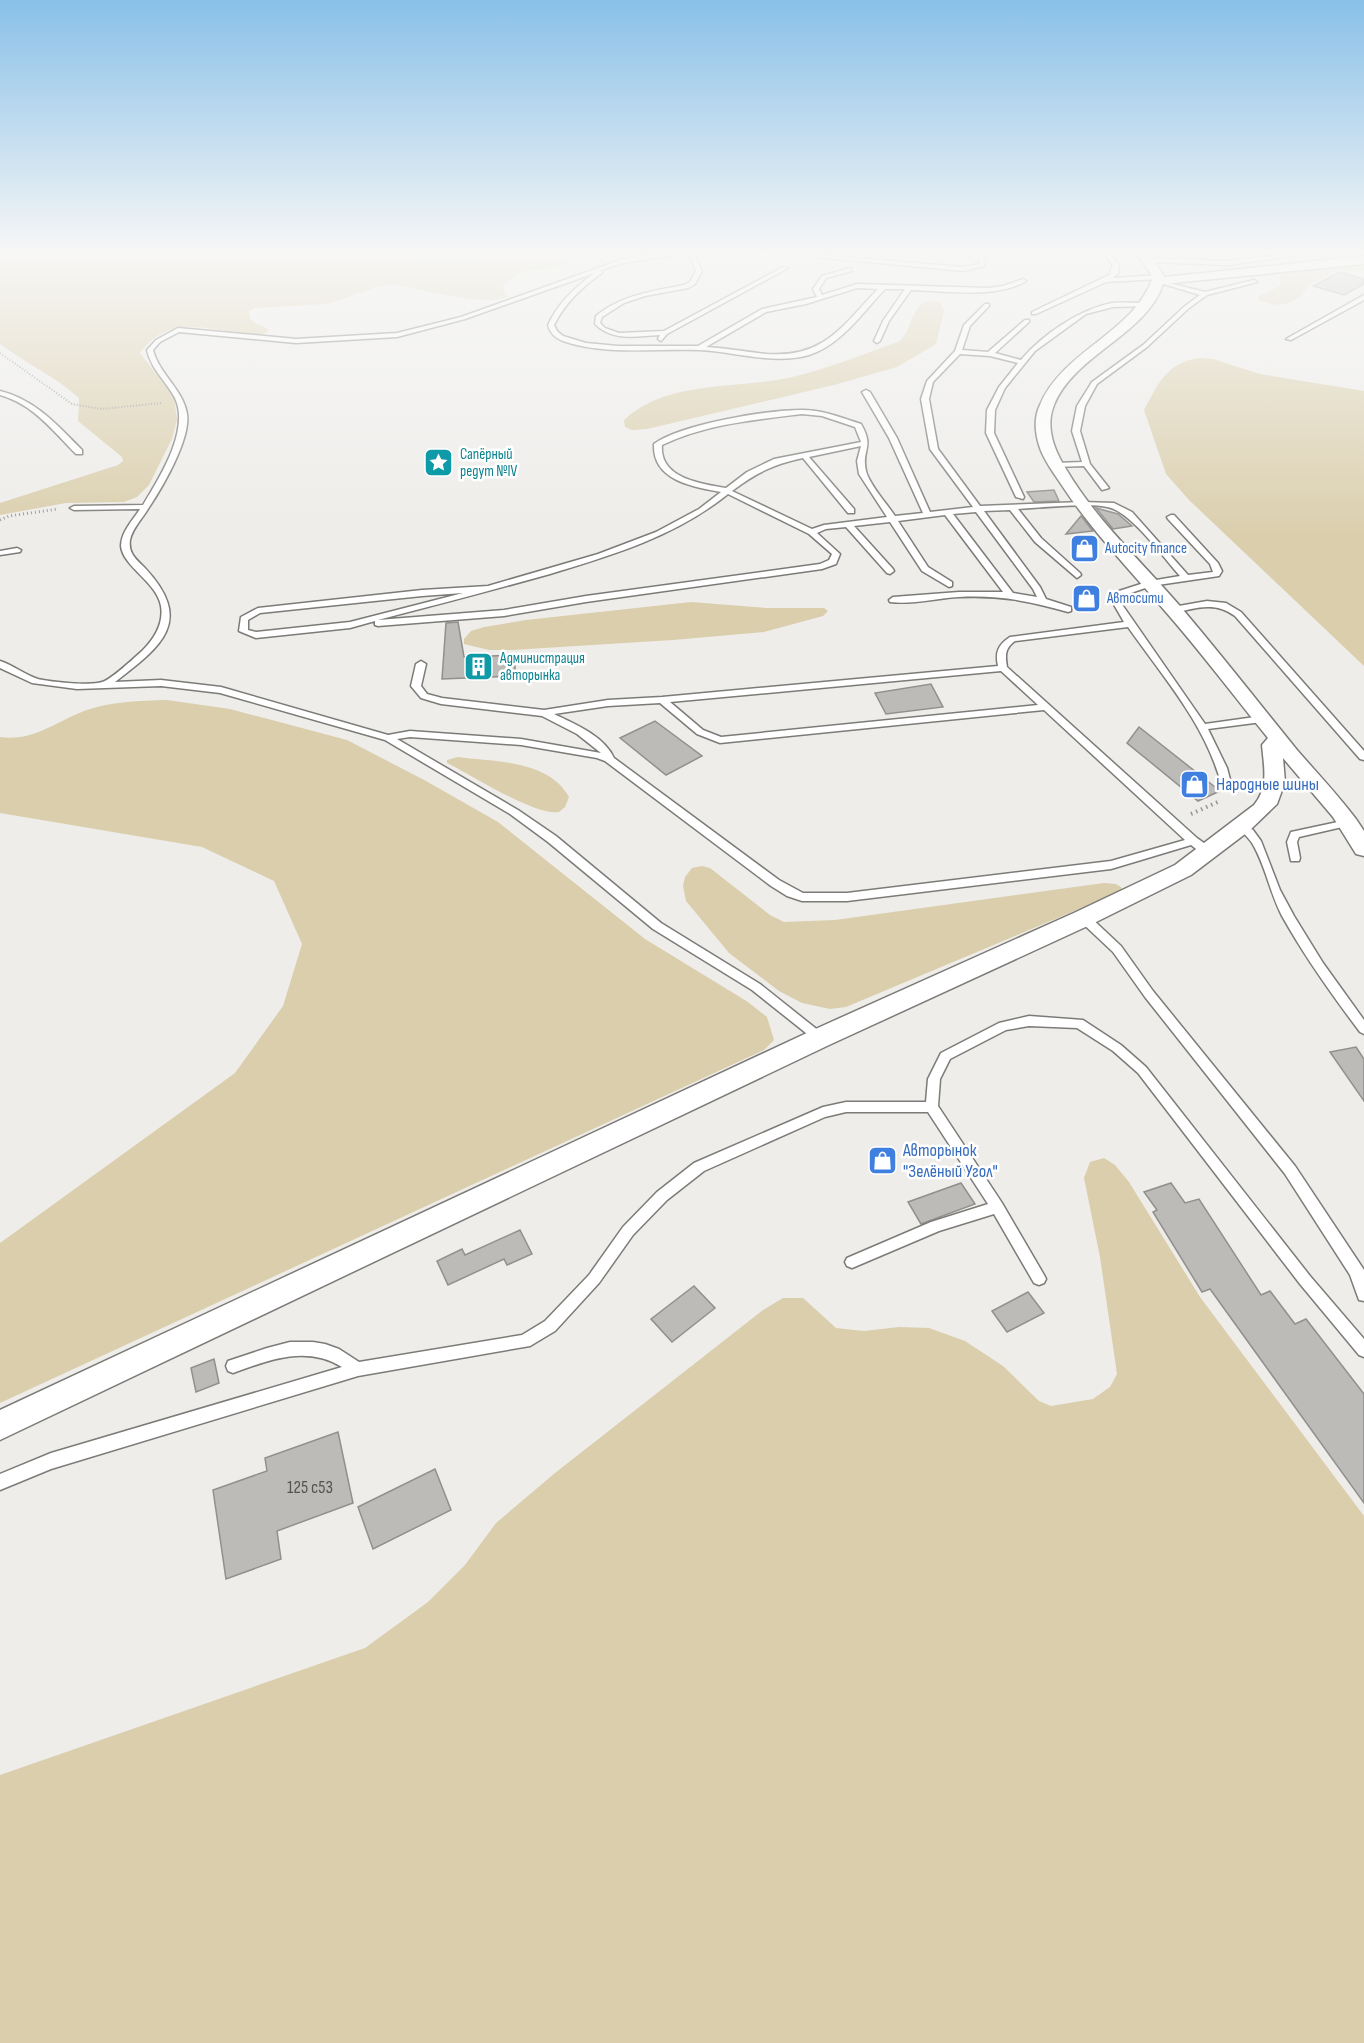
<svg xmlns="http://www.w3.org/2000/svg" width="1364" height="2043" viewBox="0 0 1364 2043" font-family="'Sofia Sans Condensed',sans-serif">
<rect width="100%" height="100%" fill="#eeedea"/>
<g fill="#daceac">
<path d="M148,251l29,4 17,-4h67l61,5 64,-2 64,7 55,-9 48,3 16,6 -14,7 -33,4 -19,14 4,11c-23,10 -84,-7 -110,-12l-20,2 -50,17 -72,4 -6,3c0,15 11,11 20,19l-7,5c-45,0 -89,-27 -122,18l34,44 3,23 -5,19 -23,46 -12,12 -13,5 -58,1 -66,12v-12l118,-38 5,-4 -1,-4 -44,-36 1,-23c-24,-22 -54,-35 -79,-54v-92z"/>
<polygon points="1364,264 1364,271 1336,270 1308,286 1302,296 1288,303 1276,305 1259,301 1259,296 1280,286 1280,276 1284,273"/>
<path d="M926,301l14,1 4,9 -8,33 -39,23 -63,18 -187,44 -15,1 -7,-3 -1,-7c44,-41 114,-30 168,-43 36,-8 71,-23 106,-35 14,-9 11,-32 28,-41z"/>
<path d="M1200,358l13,1 47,15 104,17v275l-175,-166 -23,-26 -22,-64c14,-26 23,-48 56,-52z"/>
<polygon points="691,602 766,608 824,608 828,611 823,616 764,632 673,640 512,650 489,650 464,644 464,639 471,631 484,627 526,620"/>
<path d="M167,700l63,9 117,31 79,41 72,41 147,117 103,63 19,15 7,23 -10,10 -764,353v-160l235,-170 48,-67 19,-62 -28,-63 -72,-34 -202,-34v-76c32,5 56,-15 84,-26 27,-10 55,-10 83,-11z"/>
<path d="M458,757c37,5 91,3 111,40l-4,10 -6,5c-25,4 -87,-37 -112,-49v-3z"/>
<polygon points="702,866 710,868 770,915 784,922 835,920 1104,883 1116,884 1121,887 1122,891 846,1007 830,1009 802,1003 779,991 729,953 686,901 683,886 685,877 692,868"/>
<polygon points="1104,1158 1115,1165 1129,1182 1200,1297 1364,1516 1364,2043 0,2043 0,1775 365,1648 428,1602 465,1565 496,1523 555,1473 763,1310 783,1298 803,1298 836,1328 864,1331 899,1327 929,1328 965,1341 1003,1366 1039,1401 1051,1406 1093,1399 1110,1387 1117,1374 1100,1257 1084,1178 1090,1162"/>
</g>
<g fill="#bcbbb8" stroke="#91908e" stroke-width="1.5">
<polygon points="1340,272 1364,279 1364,284 1344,295 1313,286"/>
<polygon points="1054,490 1059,501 1034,502 1027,492"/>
<polygon points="1096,508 1118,514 1132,526 1113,529"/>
<polygon points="1081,516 1093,531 1066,534"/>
<polygon points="458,622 464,657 515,655 515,676 442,679 446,623"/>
<polygon points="931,684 943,707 886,714 875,693"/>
<polygon points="655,721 702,756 666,775 620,738"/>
<polygon points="1139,727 1220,791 1198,801 1127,743"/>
<polygon points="1356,1047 1364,1059 1364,1101 1330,1052"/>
<polygon points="961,1183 975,1204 921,1224 908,1202"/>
<polygon points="1171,1183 1185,1203 1199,1199 1261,1295 1270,1291 1295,1324 1306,1319 1364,1394 1364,1503 1210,1289 1202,1292 1153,1212 1157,1210 1144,1192"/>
<polygon points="520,1230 532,1254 507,1265 504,1259 448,1285 437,1261 462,1249 465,1255"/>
<polygon points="694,1286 715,1308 672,1342 651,1319"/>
<polygon points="1028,1292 1044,1313 1007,1332 992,1311"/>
<polygon points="214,1359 219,1383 196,1392 191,1368"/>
<polygon points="338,1432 353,1503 277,1531 281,1559 226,1579 213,1490 267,1471 265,1458"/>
<polygon points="435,1469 451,1510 373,1549 358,1507"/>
</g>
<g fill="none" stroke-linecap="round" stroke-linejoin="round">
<defs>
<g id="lane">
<path d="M675,251h18l9,20 -7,13 -7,4 -43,8 -21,7 -22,14 -2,6 5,5 14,5 45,-2 119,-64 5,1 -121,66 -6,7 -3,-2 2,-4c-23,1 -47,7 -65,-11l1,-8c25,-21 57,-25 88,-31l6,-3 6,-11 -8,-18 -65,10 -22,7 1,3c-20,14 -37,30 -48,52l3,6 6,5 23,7 32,3h80l64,-37 55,-12 -4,-8 9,-13 28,-8 2,3 -26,7 -7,11 3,6 35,-11 131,4 15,-2 20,-7 3,2c-29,18 -81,10 -115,9l-22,31 -9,20 -3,2 -3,-2 9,-20 22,-32h-20c-22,23 -44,56 -76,66 -35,10 -73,-3 -109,-5 -46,-2 -93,6 -137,-9 -8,-3 -13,-8 -15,-16 10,-22 27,-38 47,-52l-130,46 -68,18 -101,6 -117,-11 -19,10 -7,8c6,24 30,39 34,64 4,25 -25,74 -39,95 -6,10 -16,20 -18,31 -2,13 6,19 14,27 51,54 18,79 -29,115l46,-2 60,7 167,48 22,-4 111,8 80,14 -24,-19 -35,-18 -101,-12 -20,-6 -10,-12 5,-22 5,-3 5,3 -5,22 6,8 15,4 102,12 64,-10 54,-3 336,-31c-3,-14 0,-21 12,-29l114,-15 -11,-19 6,-12 31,-10 30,-5c-16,-18 -47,-61 -69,-68 -18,-6 -72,0 -93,1l23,29 39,35 1,2 -4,3 -42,-36 -25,-32 -26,1 56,76 6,12 25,8v4l-3,1c-39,-11 -68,-17 -109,-15 -22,1 -47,8 -69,5l-1,-2 4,-3 66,-5h44l-58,-77 -47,6 30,46 24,15v4l-3,1 -27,-16 -32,-49 -36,4 39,43 1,2 -4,3 -3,-1 -41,-46 -20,2 -9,4 23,21 -4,10 -14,5 -236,33 -82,14 -126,10 -3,-1v-4l-25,7 -94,10 -17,-7 2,-14 17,-9 164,-18 66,-4 110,-32 58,-22 43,-23 22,-17c-29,-5 -69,-12 -67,-48 27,-20 114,-34 148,-34 21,0 40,8 59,14 14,24 0,25 5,47 3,13 21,33 29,45l28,-3 -34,-75 -27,-46 4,-2 4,2 27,46 33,74 43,-5 -43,-58 -9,-50 6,-18 28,-30 9,-26 21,-21h4v2l-19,20 -8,24 26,2 37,-32h4v2l-34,31 26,7c21,-25 59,-51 91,-57 10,-1 22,0 33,0l2,1v2l-34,1 -27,7 -51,37 -30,37 -10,22 -1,23 30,64 -1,2 -7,-2 -30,-64 1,-23 12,-23 19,-24 -28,-7 -30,-2 -27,28 -4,17 9,50 42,57 102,-4 32,1 18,9 56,63 25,-3 -3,-8 -42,-45 -1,-2 4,-2h3l44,48 4,8 -3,5 -68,10 -26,9 -4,8 84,121 57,-8 5,3 -5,3 -54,7 19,39 5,19 -1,2 -4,1 -5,-3c-15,-61 -59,-110 -94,-160l-113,14c-10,7 -10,14 -8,26l190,171 15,11 1,3 -1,3h-8l-13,-10 -80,24 -264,32h-45l-15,-5 -16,-10 -166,-125 -8,-3 -76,-13 -111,-8 -13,2 121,71 38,26 105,87 99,61 64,51 2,3 -2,3h-8l-64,-51 -99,-61 -105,-87 -38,-28 -125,-74 -165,-47 -59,-7 -84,3 -45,-6 -32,-15v-7c13,4 25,14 38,18 12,3 53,7 64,3 9,-2 32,-24 40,-31 12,-12 22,-27 19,-45 -4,-24 -38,-39 -40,-60 0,-14 12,-26 19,-37l-66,1 -4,-2 4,-2 69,-1c17,-28 47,-75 32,-107 -9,-17 -24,-29 -28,-48l9,-10 22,-12 118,11 101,-6 64,-16 159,-57zM857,288l21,1c-36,37 -53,69 -111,65 -20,-2 -40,-6 -61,-7l60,-35 40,-8zM802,414l20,2 33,11 6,15 -87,17 -27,13 -21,16c-26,-4 -67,-10 -64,-43 44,-21 91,-25 140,-31zM861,446l-4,15 2,13 28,43 -63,8 -12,4 -80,-38c24,-18 42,-27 71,-33l45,55h6v-4l-45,-52zM728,494l81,40 23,20 -3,6 -9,4 -234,32 -82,14 -126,10c58,-15 115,-30 172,-46 63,-19 126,-38 178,-80zM976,512l57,77 4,8 -24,-4 -60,-79zM463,593l-113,29 -94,10 -8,-2v-10l12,-7 162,-17zM1001,671l37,34 -317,32 -18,-7 -33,-28zM660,703l37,31 23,9 324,-33 141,130 -74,21 -264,32h-44l-24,-13 -165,-122c-10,-22 -39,-34 -60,-44l54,-8z"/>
<polygon points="981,251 987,251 984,266 963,271 815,257 818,255 963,267 979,264"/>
<polygon points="1102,251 1108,251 1119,266 1118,273 1113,278 1159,275 1162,277 1159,279 1106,282 1036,314 1032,314 1032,312 1109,275 1113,266"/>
<polygon points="1311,251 1323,252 1228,265 1149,262 1146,260 1149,258 1228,261"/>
<polygon points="1157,280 1205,292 1254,280 1257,282 1207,295 1189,308 1147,347 1097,384 1085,406 1080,431 1090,464 1109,488 1102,490 1084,466 1055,467 1051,465 1055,463 1082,462 1072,431 1077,406 1092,382 1143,345 1185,306 1200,295 1157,282"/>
<polygon points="1364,295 1364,300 1291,340 1286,339"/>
<path d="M0,391c36,9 57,34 82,59v4h-6c-23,-23 -43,-50 -76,-59z"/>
<polygon points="17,548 21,550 20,552 0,555 0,551"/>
<path d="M1207,601l19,2 15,9 123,139v9l-4,-1 -125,-143c-20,-15 -39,-8 -62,-3l-4,-3 4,-3z"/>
<polygon points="1347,820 1352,823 1351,825 1299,837 1297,842 1300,858 1299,861 1291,861 1287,842 1291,832"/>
<path d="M1242,823l11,7 8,11 19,49 14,26 29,47 41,57v14l-4,-2c-28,-37 -55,-75 -78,-116 -12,-23 -17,-52 -30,-73 -4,-6 -10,-11 -15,-17z"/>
<polygon points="1084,914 1088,915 1121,946 1153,991 1295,1166 1364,1270 1364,1301 1359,1300 1350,1275 1285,1174 1145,997 1113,952 1080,921 1078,918"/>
<path d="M1029,1016l54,4 38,25 25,22 164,209 54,63v18l-5,-2 -59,-71 -162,-211 -25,-22 -36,-23 -48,-2 -23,4 -56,29 -10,20 -2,27 64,97 42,72 2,4 -2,4 -5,2 -5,-2 -40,-69 -55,17 -87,37 -5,-2 -2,-4 2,-4 84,-36 57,-18 -60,-92h-82l-21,5 -121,54 -37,29 -34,35 -34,48 -44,48 -25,15 -172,30 -307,93 -51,21v-16l51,-21 291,-86c-36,-22 -73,-7 -109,6l-5,-2 -2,-5 2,-5 39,-13 23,-6h23l12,2 14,5 20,13 163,-27 23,-14 44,-46 34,-48 34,-35 37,-29 129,-56 23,-5h80l2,-23 13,-26 58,-30z"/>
</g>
<path id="street" d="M1135,251h12l18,26 199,-21v8l-201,20c-16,50 -89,71 -109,121 -9,22 0,45 12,64 30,51 75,92 113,136 41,48 79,97 118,145 20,23 41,45 59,69l8,12v25l-8,-2 -23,-37 -50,-59 2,24 -8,22 -28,27 -58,44 -99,49 -263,121 -829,395v-30l811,-379 265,-119 99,-47 79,-60c15,-18 10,-38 8,-60l6,-7c-34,-42 -67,-86 -103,-127 -36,-42 -74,-81 -104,-127 -8,-12 -18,-25 -22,-39 -4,-13 -5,-28 1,-40 23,-55 94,-72 113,-128z"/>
</defs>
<use href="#lane" stroke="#7c7b78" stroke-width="3"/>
<use href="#street" stroke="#7c7b78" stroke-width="3"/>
<polyline stroke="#979795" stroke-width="2" stroke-dasharray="1 2" stroke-linecap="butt" points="0,353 72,404 102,409 162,403"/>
<polyline stroke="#979795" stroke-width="3" stroke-dasharray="1 3" stroke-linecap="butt" points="0,520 9,516 58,509"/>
<polyline stroke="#979795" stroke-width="4" stroke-dasharray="1.5 4" stroke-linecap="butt" points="1191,814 1220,801"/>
<use href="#lane" fill="#fff" fill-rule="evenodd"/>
<use href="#street" fill="#fff" fill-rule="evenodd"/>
</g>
<linearGradient id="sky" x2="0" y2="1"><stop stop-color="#89c0e8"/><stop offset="0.47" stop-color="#f7f7f6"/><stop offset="1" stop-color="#f7f7f6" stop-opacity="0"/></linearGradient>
<rect width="1364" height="537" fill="url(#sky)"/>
<defs>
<symbol id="sight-square" viewBox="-11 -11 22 22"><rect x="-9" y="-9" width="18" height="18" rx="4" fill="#0f9aa8" stroke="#fff"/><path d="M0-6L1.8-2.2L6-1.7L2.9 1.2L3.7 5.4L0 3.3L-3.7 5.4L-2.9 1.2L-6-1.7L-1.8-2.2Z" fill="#fff"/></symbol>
<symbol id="shop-square" viewBox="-11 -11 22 22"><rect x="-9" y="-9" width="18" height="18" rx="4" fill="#3f7fe0" stroke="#fff"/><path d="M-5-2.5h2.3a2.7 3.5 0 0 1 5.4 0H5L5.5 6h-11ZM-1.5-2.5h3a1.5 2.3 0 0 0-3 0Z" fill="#fff"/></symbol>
<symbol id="building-square" viewBox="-11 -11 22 22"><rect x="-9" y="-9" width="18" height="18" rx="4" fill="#0f9aa8" stroke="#fff"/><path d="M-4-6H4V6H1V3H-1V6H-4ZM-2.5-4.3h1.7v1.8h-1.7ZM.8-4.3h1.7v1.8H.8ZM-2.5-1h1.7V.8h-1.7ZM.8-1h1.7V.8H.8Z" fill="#fff"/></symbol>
</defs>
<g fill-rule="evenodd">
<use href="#sight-square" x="422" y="446" width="33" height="33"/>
<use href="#shop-square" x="1068" y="532" width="33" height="33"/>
<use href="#shop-square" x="1070" y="582" width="33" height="33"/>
<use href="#building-square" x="462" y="650" width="33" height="33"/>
<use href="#shop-square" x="1178" y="768" width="33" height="33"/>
<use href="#shop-square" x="866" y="1144" width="33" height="33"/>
</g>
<g text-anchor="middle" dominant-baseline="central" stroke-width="5" stroke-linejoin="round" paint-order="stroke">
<g font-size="15" fill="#0d838f" stroke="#fff" text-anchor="start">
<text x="460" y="454">Сапёрный<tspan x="460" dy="17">редут №IV</tspan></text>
<text x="500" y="658">Администрация<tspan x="500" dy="17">авторынка</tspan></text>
</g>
<g font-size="15" fill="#366cbe" stroke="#fff" text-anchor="start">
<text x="1105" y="548">Autocity finance</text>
<text x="1107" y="598">Автосити</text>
</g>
<g font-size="18" fill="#366cbe" stroke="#fff" text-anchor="start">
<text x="1216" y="784">Народные шины</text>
<text x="903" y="1150">Авторынок<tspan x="903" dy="21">"Зелёный Угол"</tspan></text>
</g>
<g font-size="18" fill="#545453">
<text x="310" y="1487">125 с53</text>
</g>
</g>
</svg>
